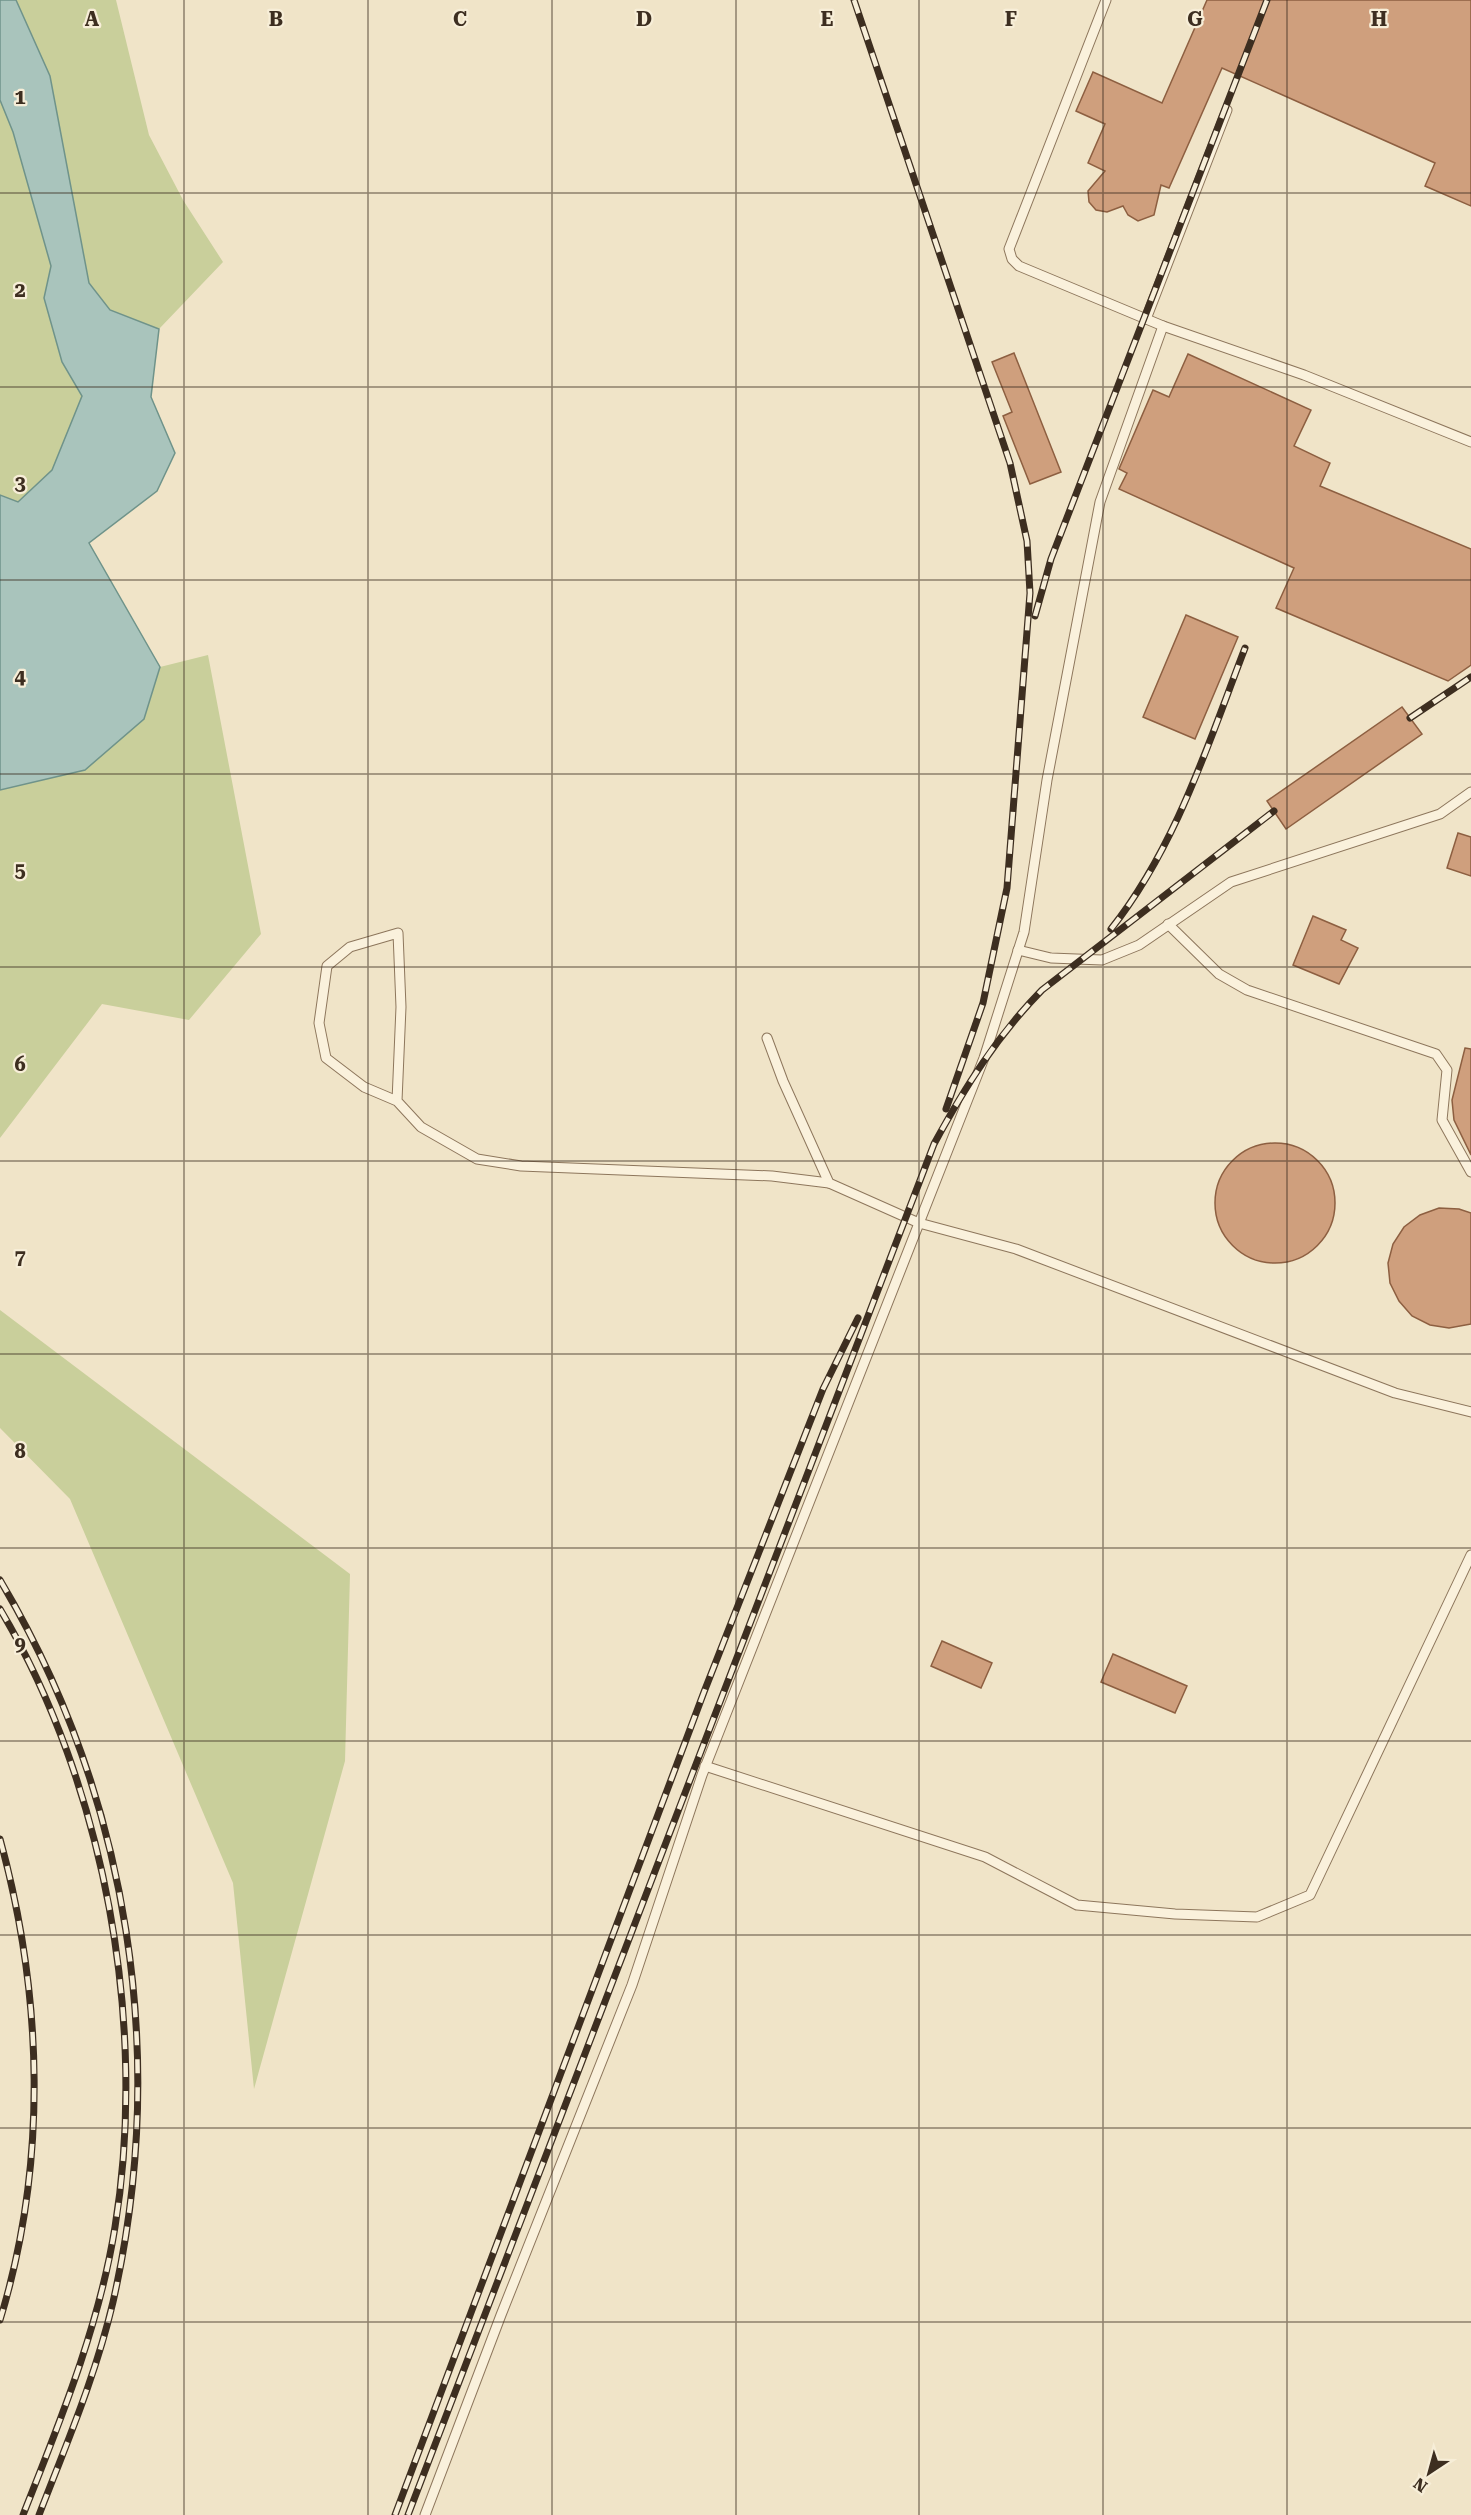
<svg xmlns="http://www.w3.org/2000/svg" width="1471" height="2515" viewBox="0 0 1471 2515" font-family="'Roboto Serif',serif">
<rect width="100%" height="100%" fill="#f0e4c8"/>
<g fill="#c9cf9b">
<polygon points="16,0 116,0 149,135 183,200 223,262 159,329 110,310 89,283 50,76"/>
<polygon points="0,100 13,132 51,266 44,298 62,362 82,396 52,470 18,502 0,495"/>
<polygon points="208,655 261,934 189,1020 102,1004 0,1138 0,790 85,769 144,719 160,667"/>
<polygon points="0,1310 350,1574 345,1761 254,2089 233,1883 70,1499 0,1428"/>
</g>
<polygon fill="#a9c4bc" stroke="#6f938a" stroke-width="1.5" points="0,0 16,0 50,76 89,283 110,310 159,329 151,397 175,453 157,491 89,543 160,667 144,719 85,770 0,790 0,495 18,502 52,470 82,396 62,362 44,298 51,266 13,132 0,100"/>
<g fill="#cf9f7d" stroke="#8d5f41" stroke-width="1.5">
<polygon points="1207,0 1471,0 1471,206 1425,186 1435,163 1222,68 1169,188 1161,185 1154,215 1138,221 1128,215 1123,206 1107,212 1096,210 1089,202 1088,191 1105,171 1088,163 1105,124 1076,111 1093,72 1162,103"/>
<polygon points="1014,353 1061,472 1030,484 1003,416 1012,412 992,362"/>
<polygon points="1188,354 1311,410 1294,446 1330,463 1320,486 1471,549 1471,665 1448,681 1276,608 1294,568 1119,489 1127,473 1119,469 1153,390 1169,397"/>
<polygon points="1186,615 1238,637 1195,739 1143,717"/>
<polygon points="1402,707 1422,734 1286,829 1267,801"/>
<polygon points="1458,833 1471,837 1471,876 1447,868"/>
<polygon points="1313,916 1346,930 1341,940 1358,948 1339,984 1293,965"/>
<polygon points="1465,1048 1471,1049 1471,1155 1454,1120 1452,1100"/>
<circle cx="1275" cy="1203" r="60"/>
<polygon points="1439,1208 1459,1209 1471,1213 1471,1324 1449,1328 1430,1325 1412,1316 1399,1301 1390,1283 1388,1263 1393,1244 1404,1227 1420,1215"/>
<polygon points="942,1641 992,1663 981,1688 931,1666"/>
<polygon points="1113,1654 1187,1686 1175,1713 1101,1682"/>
</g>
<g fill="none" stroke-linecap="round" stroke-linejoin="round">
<defs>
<g id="lane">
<polyline points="1106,0 1009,249 1012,259 1019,266 1163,326 1304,375 1471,442"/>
<polyline points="1146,319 1227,110"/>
<polyline points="1168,924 1219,974 1247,990 1436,1054 1447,1070 1442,1120 1471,1172"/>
<polyline points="1018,950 1051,958 1102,960 1139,945 1231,882 1440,814 1471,792"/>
<polyline points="767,1038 783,1081 829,1183 919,1223 1016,1249 1395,1393 1471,1412"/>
<polyline points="397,1101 364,1087 326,1058 319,1023 327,966 350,947 398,933 401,1007 397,1101 421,1127 477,1159 521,1166 772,1176 829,1183"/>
<polyline points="705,1766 985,1857 1077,1905 1175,1914 1257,1917 1310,1895 1471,1555"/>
<polyline points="425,2515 501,2315 632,1985 702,1775 984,1058 1024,932 1047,780 1100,502 1163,326"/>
</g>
</defs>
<use href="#lane" stroke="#8d765c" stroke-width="11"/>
<use href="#lane" stroke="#faf1dc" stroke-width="9"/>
<defs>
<g id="rail">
<polyline points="854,0 1010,463 1027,541 1030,593 1007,888 983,1003 946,1109"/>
<polyline points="1035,616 1051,559 1267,0"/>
<polyline points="1410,718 1471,677"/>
<path d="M1111,929c65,-82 97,-185 134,-281"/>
<path d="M0,1580c129,217 169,476 113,722 -17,73 -47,143 -74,213"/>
<path d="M0,1609c105,176 148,415 115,618 -16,100 -55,194 -92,288"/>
<path d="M0,1839c43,157 48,324 0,481"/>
<polyline points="395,2515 704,1692 823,1389 858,1318"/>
<path d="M408,2515l526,-1371c31,-57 63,-108 108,-154l232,-179"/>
</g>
</defs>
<use href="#rail" stroke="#3d2e20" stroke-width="7"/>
<use href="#rail" stroke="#f7eed8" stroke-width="4.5" stroke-dasharray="14" stroke-linecap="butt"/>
</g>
<path fill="none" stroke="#3d2e20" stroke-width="1.5" stroke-opacity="0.55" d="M184,0v2515M368,0v2515M552,0v2515M736,0v2515M919,0v2515M1103,0v2515M1287,0v2515M0,193h1471M0,387h1471M0,580h1471M0,774h1471M0,967h1471M0,1161h1471M0,1354h1471M0,1548h1471M0,1741h1471M0,1935h1471M0,2128h1471M0,2322h1471"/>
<g font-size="20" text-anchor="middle" font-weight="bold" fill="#3d2e20" stroke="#f7eed8" stroke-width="4.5" stroke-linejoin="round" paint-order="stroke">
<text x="92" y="26">A</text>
<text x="276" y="26">B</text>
<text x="460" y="26">C</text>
<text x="644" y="26">D</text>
<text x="827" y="26">E</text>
<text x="1011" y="26">F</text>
<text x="1195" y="26">G</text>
<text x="1379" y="26">H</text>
<text x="20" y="104">1</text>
<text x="20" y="297">2</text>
<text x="20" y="490">3</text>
<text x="20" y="684">4</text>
<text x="20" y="877">5</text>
<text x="20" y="1071">6</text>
<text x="20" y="1264">7</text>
<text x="20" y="1458">8</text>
<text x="20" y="1651">9</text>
</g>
<g transform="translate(1429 2473) rotate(216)" stroke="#f7eed8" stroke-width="4.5" paint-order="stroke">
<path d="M0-4.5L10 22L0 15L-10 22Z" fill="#3d2e20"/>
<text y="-9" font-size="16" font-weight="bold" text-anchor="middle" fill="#3d2e20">N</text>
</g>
</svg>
